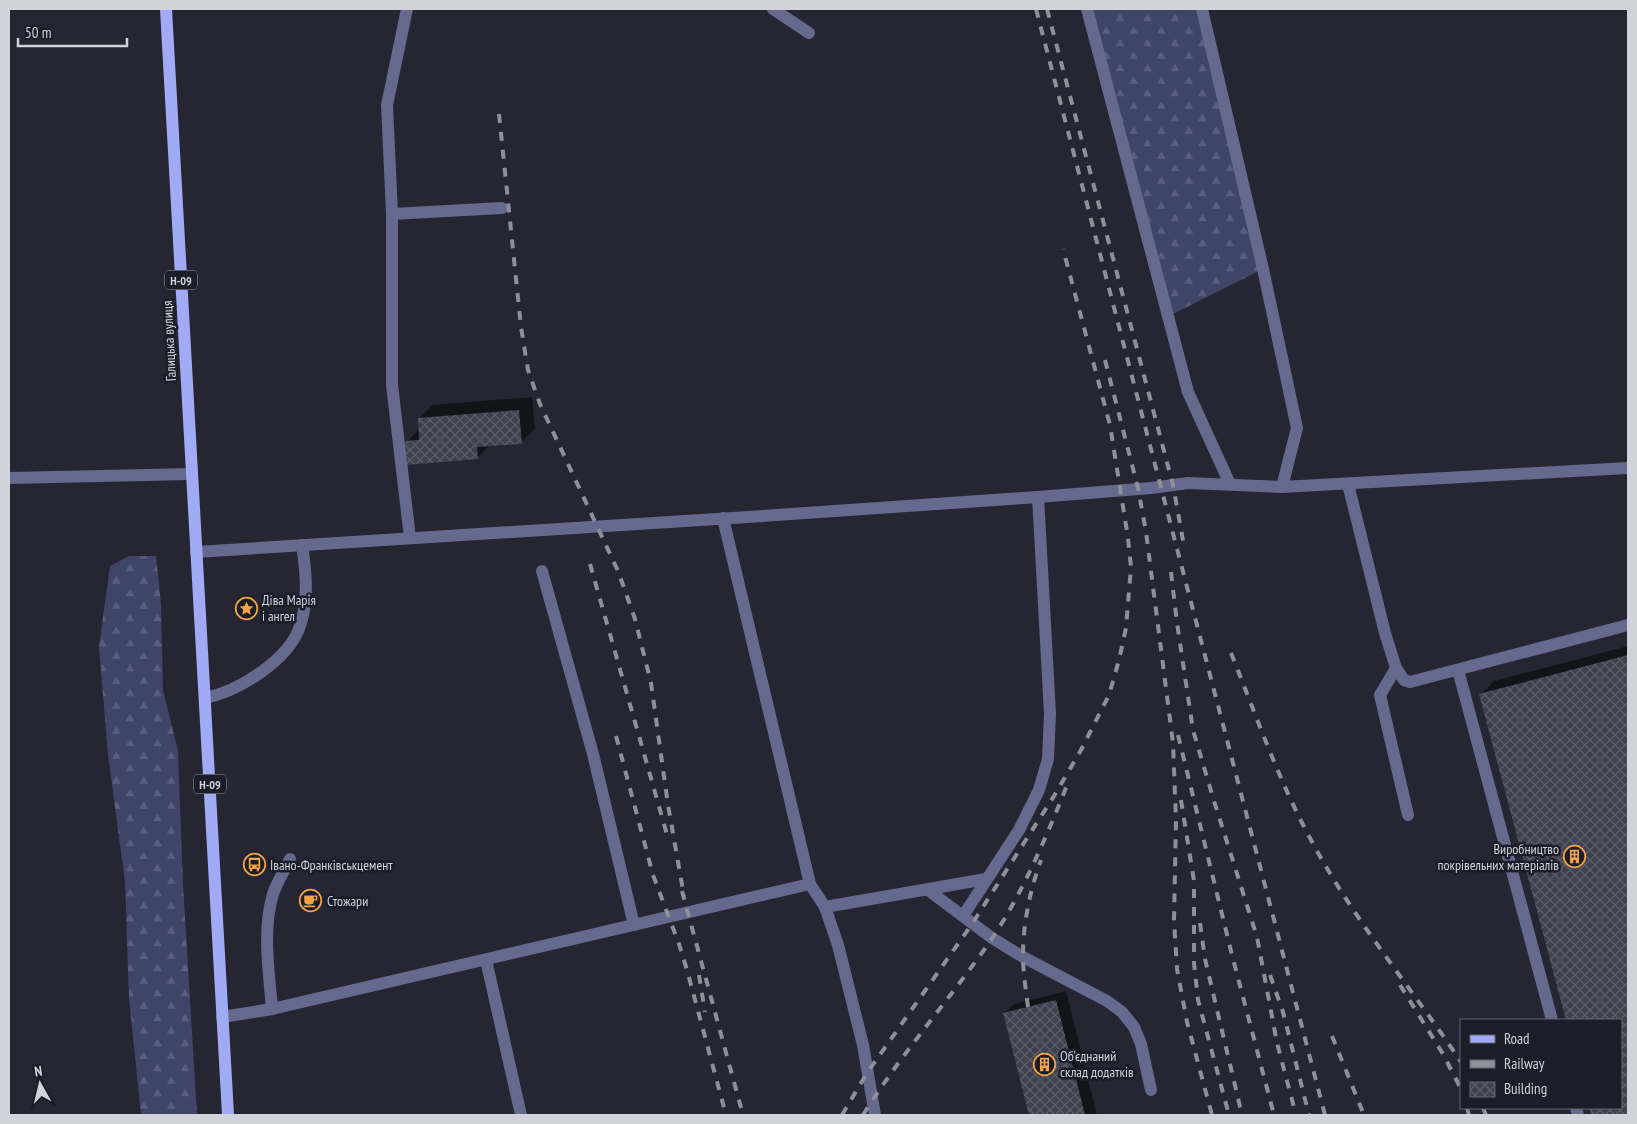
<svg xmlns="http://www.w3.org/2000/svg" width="1637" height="1124" viewBox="0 0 1637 1124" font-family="'PT Sans Narrow',sans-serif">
<defs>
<pattern id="forest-firs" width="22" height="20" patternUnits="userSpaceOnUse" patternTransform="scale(1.25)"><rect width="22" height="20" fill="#3f4469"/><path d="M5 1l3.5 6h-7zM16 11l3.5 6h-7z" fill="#5a5e7e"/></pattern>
<pattern id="building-cross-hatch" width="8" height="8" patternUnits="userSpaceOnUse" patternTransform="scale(1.25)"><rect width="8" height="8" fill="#3f414e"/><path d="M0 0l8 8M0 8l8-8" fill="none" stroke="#5a5c67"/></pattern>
</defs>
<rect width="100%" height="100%" fill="#252632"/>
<g fill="url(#forest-firs)">
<polygon points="1087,9 1202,9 1263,269 1167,317"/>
<polygon points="129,556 156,556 161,604 163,690 178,751 183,884 197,1115 141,1115 129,998 125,882 108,755 99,647 110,566"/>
</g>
<g fill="#0007">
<polygon points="532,397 535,429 521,442 490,445 477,458 407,442 420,428 419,419 432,405"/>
<polygon points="1628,646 1628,1115 1592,1115 1590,1108 1621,1108 1621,1020 1567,1020 1481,695 1494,681"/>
<polygon points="1066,991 1097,1115 1030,1115 1004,1014 1014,1004"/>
</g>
<g fill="url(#building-cross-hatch)">
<polygon points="519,410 522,444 477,447 478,459 407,465 405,441 419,440 418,418"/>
<polygon points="1628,655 1628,1115 1591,1115 1589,1108 1621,1108 1621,1020 1566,1020 1479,694"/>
<polygon points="1056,1000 1085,1115 1029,1115 1003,1013"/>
</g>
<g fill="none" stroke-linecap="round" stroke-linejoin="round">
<g stroke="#64698d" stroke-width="12">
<polyline points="407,9 387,105 392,214 392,385 410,538"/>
<polyline points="773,9 809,33"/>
<polyline points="1087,9 1188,392 1230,484"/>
<polyline points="1202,9 1263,269 1297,428 1282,487"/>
<polyline points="392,214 502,208"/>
<polyline points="9,478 192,474"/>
<polyline points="1348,484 1385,633 1396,668 1404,680 1410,682 1628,625"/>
<polyline points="723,518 810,884"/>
<polyline points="196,552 748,517 1038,497 1151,488 1188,483 1282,487 1628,468"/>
<polyline points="542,571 593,754 634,925"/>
<polyline points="1396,668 1380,695 1408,815"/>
<polyline points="1458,670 1552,1020"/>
<path d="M205,698c34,-7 84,-38 95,-72 9,-26 6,-55 2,-81"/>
<polyline points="928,890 992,938 1023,957 1107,1001 1122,1012 1134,1027 1141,1044 1151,1090"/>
<polyline points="825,907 986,879"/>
<polyline points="963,916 1019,830 1039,790 1048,759 1050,714 1038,497"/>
<polyline points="486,960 521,1115"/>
<path d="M272,1009c-3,-38 -10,-78 1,-115 4,-12 12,-24 17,-35"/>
<polyline points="222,1017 272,1009 810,884 825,907 838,945 863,1045 875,1115"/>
<polyline points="1576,1108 1578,1115"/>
</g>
<polyline stroke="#a1abf5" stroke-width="12" points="166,9 228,1115"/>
<g stroke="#8e8f99" stroke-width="4" stroke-dasharray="9 9" stroke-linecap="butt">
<polyline points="1036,9 1325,1115"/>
<polyline points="1047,9 1173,485 1184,546"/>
<polyline points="499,114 521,327 528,370 540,404 618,571 635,619 651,683 668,805 684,896"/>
<polyline points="1105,360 1138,488 1146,532 1173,743 1176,821 1174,920 1177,969 1187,1022 1212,1115"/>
<polyline points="590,564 668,838"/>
<polyline points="1171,572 1177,623 1193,730 1214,801 1257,937 1277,1043 1296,1115"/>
<path d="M1231,653c25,62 47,126 79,185 42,80 101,149 151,224"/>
<polyline points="1178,735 1232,955 1274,1115"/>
<polyline points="616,736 653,875 679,944 687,970 726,1115"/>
<polyline points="1181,800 1194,881 1194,963 1198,1000 1229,1115"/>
<polyline points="682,891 743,1115"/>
<polyline points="1200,923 1205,959 1242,1115"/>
<polyline points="699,975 705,1012"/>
<polyline points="1270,975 1283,1012 1309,1115"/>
<polyline points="1400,985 1443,1054 1461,1089"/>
<path d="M1028,1007c-2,-17 -5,-34 -5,-51 0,-32 7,-66 18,-96"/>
<polyline points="1332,1036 1364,1115"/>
<polyline points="1467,1108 1469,1115"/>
<polyline points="1483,1108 1486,1115"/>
<polyline points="842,1115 867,1073 972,924 1054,796 1081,750 1109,695 1119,660 1126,628 1131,567 1128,538 1110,425 1063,249"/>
<path d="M863,1115c38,-61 87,-116 128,-175 32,-47 56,-105 77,-157"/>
</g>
</g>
<defs>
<symbol id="sight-ring" viewBox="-11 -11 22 22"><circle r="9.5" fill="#1b1d28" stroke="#f3a443" stroke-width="1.5"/><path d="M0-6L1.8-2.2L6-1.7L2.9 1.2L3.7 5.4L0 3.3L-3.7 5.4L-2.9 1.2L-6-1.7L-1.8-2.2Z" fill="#f3a443"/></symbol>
<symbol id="building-ring" viewBox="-11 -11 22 22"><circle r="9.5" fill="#1b1d28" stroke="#f3a443" stroke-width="1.5"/><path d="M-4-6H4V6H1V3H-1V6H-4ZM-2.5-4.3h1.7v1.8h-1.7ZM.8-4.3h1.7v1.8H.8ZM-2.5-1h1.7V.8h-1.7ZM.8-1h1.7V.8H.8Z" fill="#f3a443"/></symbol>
<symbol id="bus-ring" viewBox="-11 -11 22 22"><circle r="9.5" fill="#1b1d28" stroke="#f3a443" stroke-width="1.5"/><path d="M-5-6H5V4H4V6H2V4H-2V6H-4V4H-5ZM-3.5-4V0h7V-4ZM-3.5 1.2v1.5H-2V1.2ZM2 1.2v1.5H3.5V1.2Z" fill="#f3a443"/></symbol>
<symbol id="cafe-ring" viewBox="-11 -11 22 22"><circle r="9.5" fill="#1b1d28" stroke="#f3a443" stroke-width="1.5"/><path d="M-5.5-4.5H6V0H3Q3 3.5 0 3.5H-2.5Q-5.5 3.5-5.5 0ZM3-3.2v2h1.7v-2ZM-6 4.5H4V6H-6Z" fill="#f3a443"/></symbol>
</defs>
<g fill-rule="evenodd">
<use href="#sight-ring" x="234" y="596" width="25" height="25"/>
<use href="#building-ring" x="1562" y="844" width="25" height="25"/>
<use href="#bus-ring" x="242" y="852" width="25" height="25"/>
<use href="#cafe-ring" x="298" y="888" width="25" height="25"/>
<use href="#building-ring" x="1032" y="1052" width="25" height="25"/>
</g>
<g text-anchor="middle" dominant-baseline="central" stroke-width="5" stroke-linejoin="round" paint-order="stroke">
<g fill="#1b1d28" stroke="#9a9ca5" stroke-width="1">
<rect x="165" y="270.5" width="32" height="19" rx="4"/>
<rect x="194" y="774.5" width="32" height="19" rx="4"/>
</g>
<g font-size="12" font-weight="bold" fill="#d1d2da">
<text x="181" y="280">Н-09</text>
<text x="210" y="784">Н-09</text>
</g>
<g font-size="14" fill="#d1d2da" stroke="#1b1d28">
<text transform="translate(169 341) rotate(-93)">Галицька вулиця</text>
</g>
<g font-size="14" fill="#d1d2da" stroke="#1b1d28" text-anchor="start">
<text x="262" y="600">Діва Марія<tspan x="262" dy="16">і ангел</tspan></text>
<text x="1559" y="849" text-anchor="end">Виробництво<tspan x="1559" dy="16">покрівельних матеріалів</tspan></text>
<text x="270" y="865">Івано-Франківськцемент</text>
<text x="327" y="901">Стожари</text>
<text x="1060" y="1056">Об'єднаний<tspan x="1060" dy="16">склад додатків</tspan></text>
</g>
</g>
<rect width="1637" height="1124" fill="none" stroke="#d1d2da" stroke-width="20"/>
<rect x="1460" y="1019" width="162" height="90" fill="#1b1d28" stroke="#64656f"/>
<rect x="1470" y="1035" width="25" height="8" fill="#a1abf5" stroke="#64656f"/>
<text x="1504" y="1044" font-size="15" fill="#d1d2da">Road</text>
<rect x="1470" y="1060" width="25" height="8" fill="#8e8f99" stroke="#64656f"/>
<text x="1504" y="1069" font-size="15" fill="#d1d2da">Railway</text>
<rect x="1470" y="1082" width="25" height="15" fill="url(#building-cross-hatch)" stroke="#64656f"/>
<text x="1504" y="1094" font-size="15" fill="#d1d2da">Building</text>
<g transform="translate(40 1084) rotate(352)" stroke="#1b1d28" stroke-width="4" paint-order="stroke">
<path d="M0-4L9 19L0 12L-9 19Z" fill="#d1d2da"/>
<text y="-8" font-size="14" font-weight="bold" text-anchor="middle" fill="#d1d2da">N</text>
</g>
<path d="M18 38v8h109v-8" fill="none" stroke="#d1d2da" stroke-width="2.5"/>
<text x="25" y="38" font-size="15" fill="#d1d2da" stroke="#1b1d28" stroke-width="4" paint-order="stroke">50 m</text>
</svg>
